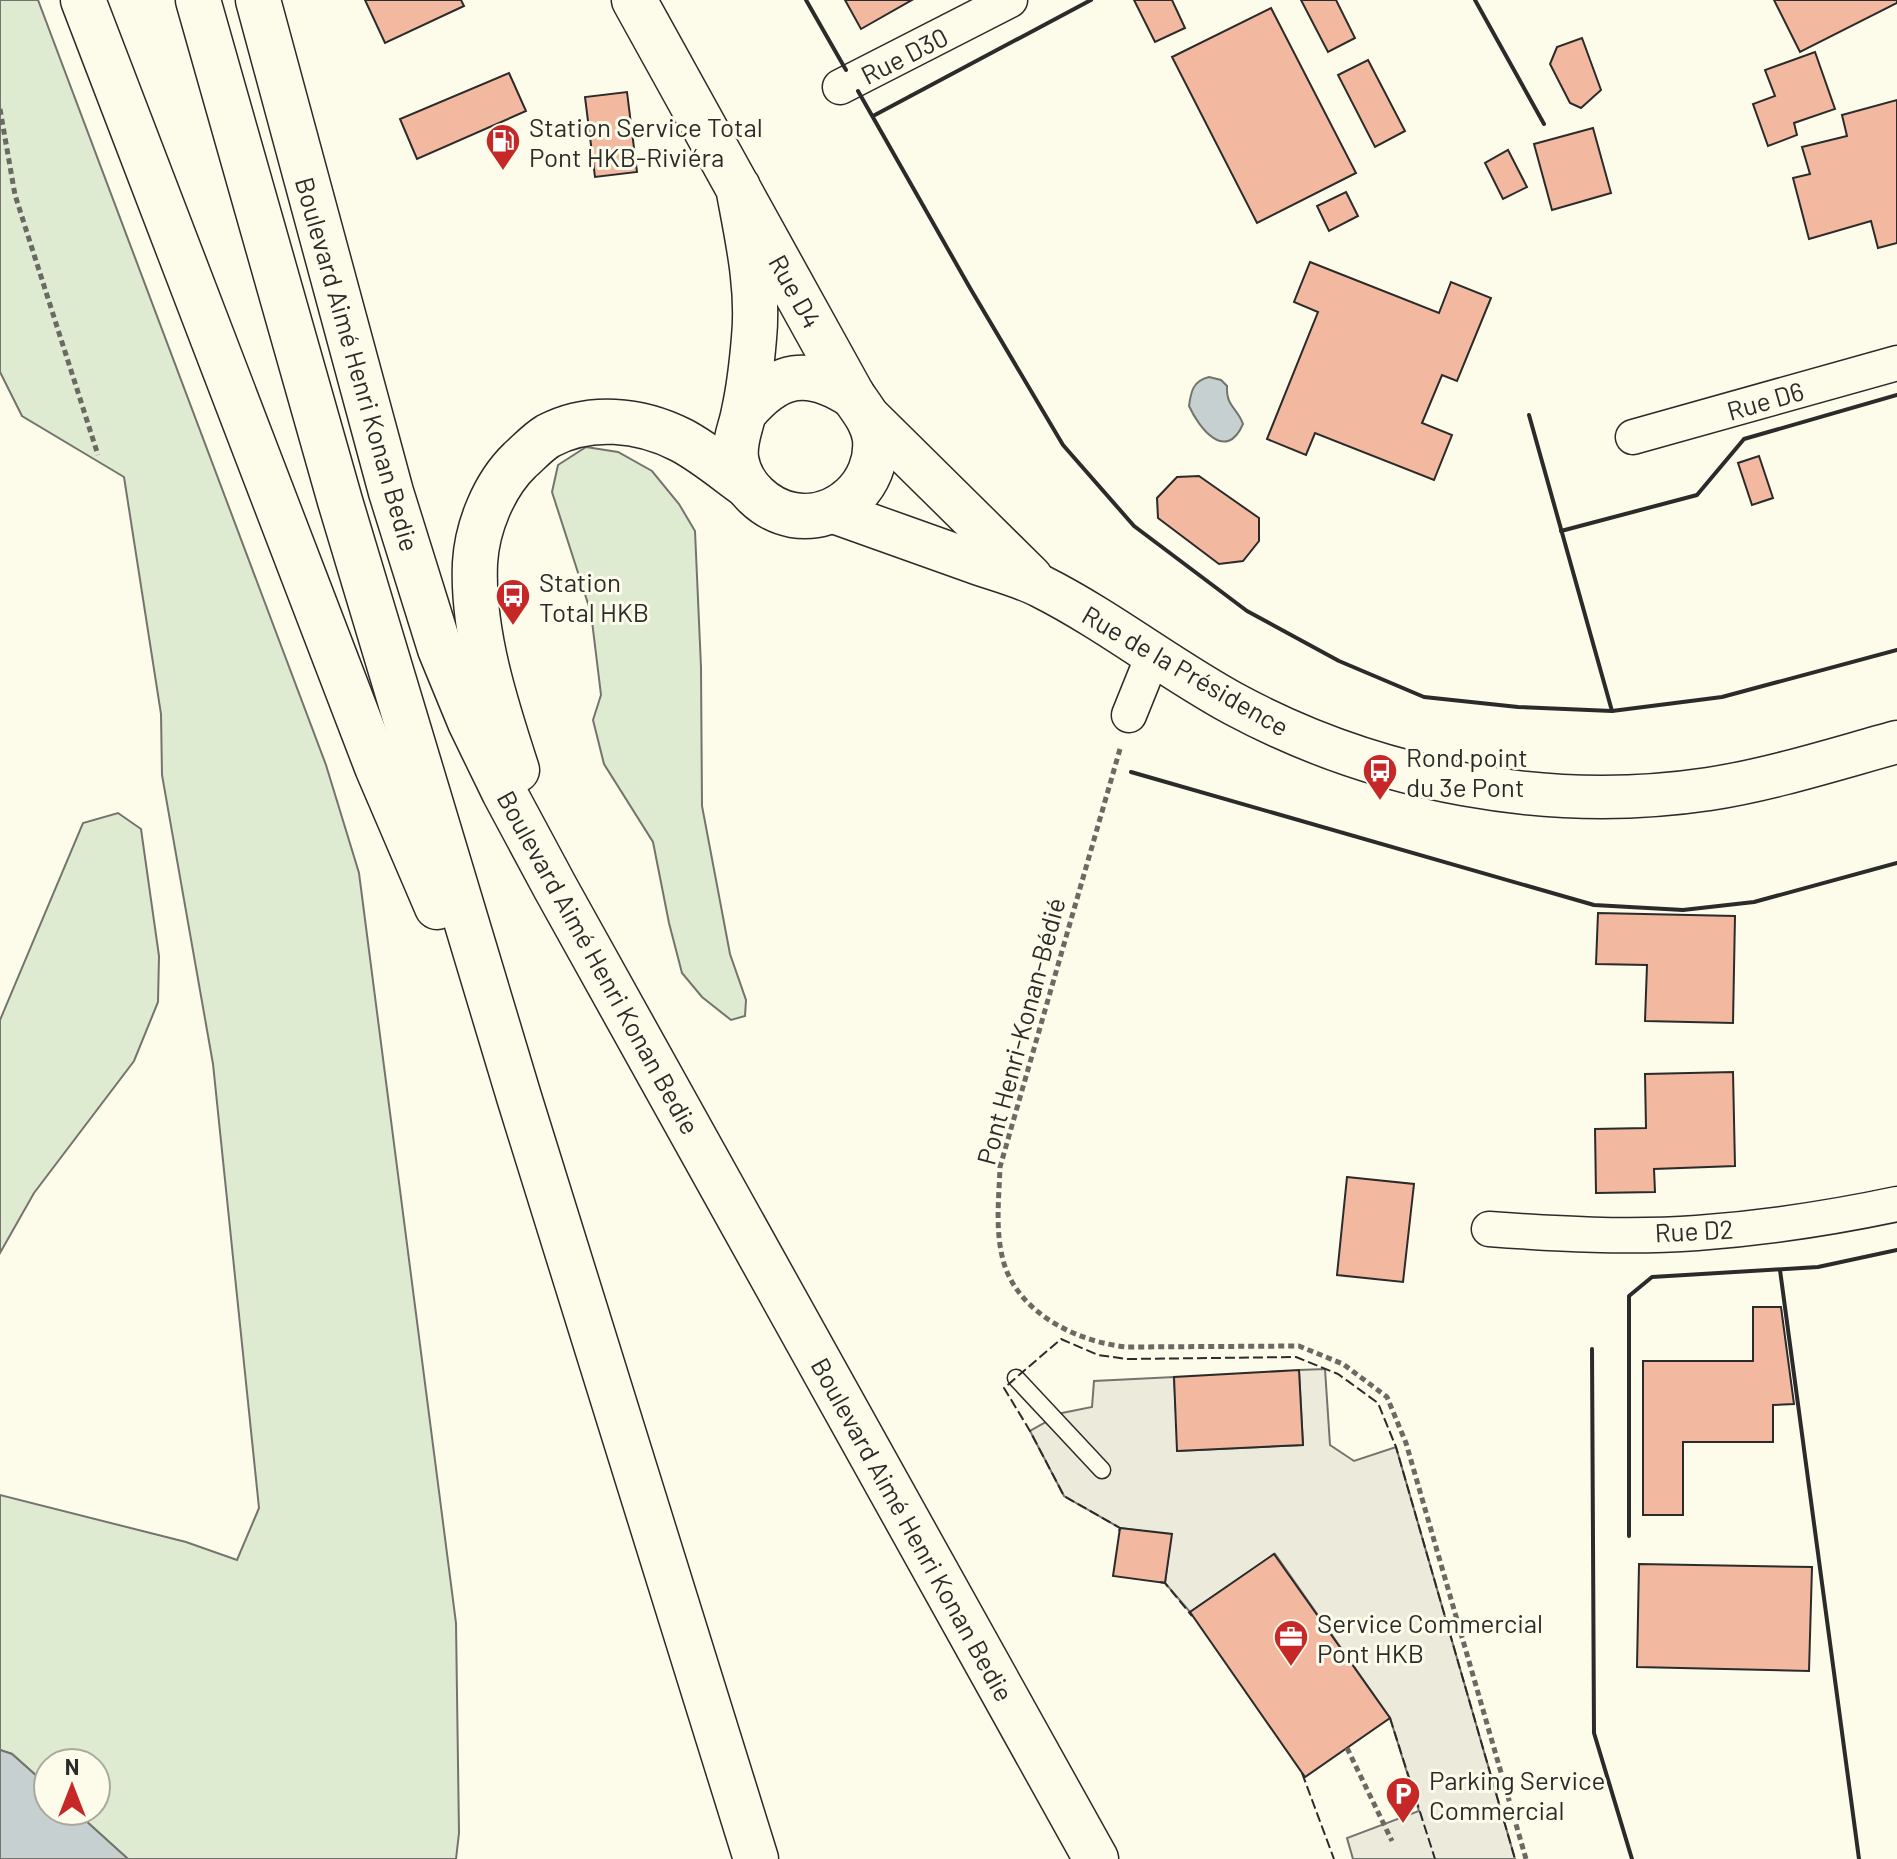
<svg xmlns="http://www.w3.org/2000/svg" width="1897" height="1859" viewBox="0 0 1897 1859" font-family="Barlow,sans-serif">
<rect width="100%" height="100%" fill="#fdfbea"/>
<g fill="#deebd1" stroke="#74746e" stroke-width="2">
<polygon points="0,0 38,0 326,765 359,873 456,1623 459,1833 456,1859 128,1859 75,1811 96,1811 96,1763 48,1763 48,1786 12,1754 0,1750 0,1495 186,1542 237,1560 259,1508 213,1064 162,775 161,714 124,477 22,416 0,372"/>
<polygon points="586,447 618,452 652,471 679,504 695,531 701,667 702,806 730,954 746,1000 745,1016 731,1020 702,997 682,973 669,923 653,842 604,764 593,720 601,695 591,613 552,492 558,465"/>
<polygon points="118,813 141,829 159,956 158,1002 134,1061 34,1193 0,1253 0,1020 83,823"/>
</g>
<polygon fill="#eceadb" stroke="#74746e" stroke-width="2" points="1325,1369 1330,1445 1354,1461 1396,1447 1515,1859 1353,1859 1347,1838 1419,1811 1390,1718 1275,1554 1190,1612 1165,1583 1171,1535 1120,1528 1064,1496 1030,1431 1062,1413 1092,1407 1094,1381 1174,1377 1178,1451 1303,1445 1299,1370"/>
<g fill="#c7d0d0" stroke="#74746e" stroke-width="2">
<path d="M1209,377l12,3 6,6c-1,21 10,21 16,38 -17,39 -44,4 -54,-18 2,-15 4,-25 20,-29z"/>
<polygon points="0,1750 12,1754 48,1786 48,1811 75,1811 128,1859 0,1859"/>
</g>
<g fill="#f2b8a0" stroke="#2b2b2b" stroke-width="2">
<polygon points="365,0 461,0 464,6 385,43"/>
<polygon points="845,0 912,0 861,29"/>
<polygon points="1134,0 1172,0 1185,28 1155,42"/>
<polygon points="1301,0 1336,0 1355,38 1328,52"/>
<polygon points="1774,0 1897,0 1897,3 1800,52"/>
<polygon points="1271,8 1356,173 1257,223 1172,57"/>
<polygon points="1582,38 1601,90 1581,108 1570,103 1550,64 1557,47"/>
<polygon points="1815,52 1835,109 1794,123 1797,135 1768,146 1753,104 1775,96 1765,70"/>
<polygon points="1368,60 1405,131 1375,147 1338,75"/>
<polygon points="509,73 526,111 417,159 400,119"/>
<polygon points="627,92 637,172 595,177 585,97"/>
<polygon points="1897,100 1897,243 1878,248 1871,221 1809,239 1793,178 1810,174 1802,147 1847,136 1842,115"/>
<polygon points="1593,128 1611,193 1552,210 1534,144"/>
<polygon points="1508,150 1527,187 1503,199 1485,163"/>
<polygon points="1346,192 1358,216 1329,231 1317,206"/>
<polygon points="1310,262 1439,313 1451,282 1491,298 1457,381 1442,375 1422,423 1452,435 1434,480 1315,433 1306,455 1267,439 1318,312 1294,302"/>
<polygon points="1759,456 1773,498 1752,505 1738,463"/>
<polygon points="1199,476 1259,518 1259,541 1243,561 1219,564 1158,518 1157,498 1177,477"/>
<polygon points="1598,913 1735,916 1733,1023 1645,1021 1647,965 1596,964"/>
<polygon points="1733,1072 1735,1166 1654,1169 1655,1192 1596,1193 1595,1129 1646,1128 1645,1074"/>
<polygon points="1347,1177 1414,1184 1403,1282 1337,1275"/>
<polygon points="1753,1307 1781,1307 1794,1404 1773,1405 1773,1442 1683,1442 1683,1515 1643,1515 1643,1361 1753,1361"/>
<polygon points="1299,1370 1303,1445 1177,1451 1174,1377"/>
<polygon points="1120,1528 1172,1534 1165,1583 1113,1576"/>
<polygon points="1274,1554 1390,1718 1305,1777 1190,1612"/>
<polygon points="1639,1564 1812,1567 1809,1671 1637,1667"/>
</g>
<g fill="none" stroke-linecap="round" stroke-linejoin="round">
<defs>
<polyline id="service" points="1016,1378 1102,1470"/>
<g id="minor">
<polyline points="840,87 1010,0"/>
<polyline points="1633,437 1897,363"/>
<polyline points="1129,715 1154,653"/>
<path d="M1489,1229c68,5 139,9 208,4 67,-5 134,-15 200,-29"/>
</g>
<g id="tertiary">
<polyline points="868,416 1031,577"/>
<path d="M831,511c48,17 95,34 143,51 22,8 47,14 68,25 67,34 126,81 192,117 143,77 314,109 475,85 64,-10 126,-30 188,-47"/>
</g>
<g id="secondary">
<path d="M634,0l219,396c9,13 20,26 22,43 4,45 -37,84 -82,76 -27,-5 -53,-28 -57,-57 -2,-18 5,-30 8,-47 5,-23 8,-49 10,-73 5,-51 -7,-102 -16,-151"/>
<path d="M744,413c34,-41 64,-46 109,-17"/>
</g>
<g id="motorway">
<polyline points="83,0 377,767 437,907"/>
<polyline points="198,0 340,501 519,1097 756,1859"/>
<polyline points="258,0 391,492 440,649 470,722 504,792 555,887 1096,1859"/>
<path d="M517,770c-21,-64 -45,-138 -42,-207 2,-36 19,-78 45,-103 9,-8 18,-18 28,-24 41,-22 92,-17 133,4 23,12 44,30 65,45"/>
</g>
</defs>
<use href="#service" stroke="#2b2b2b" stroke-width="19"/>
<use href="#minor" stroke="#2b2b2b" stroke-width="37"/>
<use href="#tertiary" stroke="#2b2b2b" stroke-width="45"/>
<use href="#secondary" stroke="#2b2b2b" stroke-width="47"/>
<use href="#motorway" stroke="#2b2b2b" stroke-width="47"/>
<g stroke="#6a6964" stroke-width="5" stroke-dasharray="6 4" stroke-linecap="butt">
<polyline points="0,109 15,195 98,455"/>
<path d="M1120,749l-120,418c-1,31 -5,62 3,93 14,53 74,82 124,87l172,-1 44,18 44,33 19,46 120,416"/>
<polyline points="1347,1748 1392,1841"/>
</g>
<use href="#service" stroke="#fdfbea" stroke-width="16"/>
<use href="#minor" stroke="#fdfbea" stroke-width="34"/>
<use href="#tertiary" stroke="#fdfbea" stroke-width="42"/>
<use href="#secondary" stroke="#fdfbea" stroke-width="44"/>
<use href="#motorway" stroke="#fdfbea" stroke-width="44"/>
<g stroke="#2b2b2b" stroke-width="2" stroke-dasharray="10 4" stroke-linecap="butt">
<polyline points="1119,1531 1120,1528 1064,1496 1030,1431 1004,1388 1061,1339 1098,1355 1127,1359 1296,1357 1338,1374 1378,1403 1396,1447 1515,1859"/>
<polyline points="1160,1582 1165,1583 1192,1616"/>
<polyline points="1390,1718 1435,1859"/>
<polyline points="1302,1773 1334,1859"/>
</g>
<g stroke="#2b2b2b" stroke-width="4">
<polyline points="806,0 846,70"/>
<polyline points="1475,0 1544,124"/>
<polyline points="858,91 970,288 1063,445 1134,526 1247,611 1339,661 1424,697 1518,707 1612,711 1722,697 1897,650"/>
<polyline points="873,116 1091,0"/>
<polyline points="1529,415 1612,711"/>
<polyline points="1561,531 1697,495 1744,439 1897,395"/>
<polyline points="1131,772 1594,905 1683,910 1754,902 1897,863"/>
<polyline points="1780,1270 1859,1859"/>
<polyline points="1592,1349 1594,1733 1632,1859"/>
<polyline points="1629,1536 1629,1296 1652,1277 1818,1267 1897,1250"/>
</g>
</g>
<defs>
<symbol id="fuel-pin" viewBox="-11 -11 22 30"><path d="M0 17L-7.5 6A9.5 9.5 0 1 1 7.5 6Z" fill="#c62828" stroke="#fdfbea"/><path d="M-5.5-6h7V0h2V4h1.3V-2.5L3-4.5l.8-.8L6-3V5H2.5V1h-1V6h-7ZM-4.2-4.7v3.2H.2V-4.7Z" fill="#fff"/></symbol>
<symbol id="bus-pin" viewBox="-11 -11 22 30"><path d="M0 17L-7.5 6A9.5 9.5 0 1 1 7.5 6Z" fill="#c62828" stroke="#fdfbea"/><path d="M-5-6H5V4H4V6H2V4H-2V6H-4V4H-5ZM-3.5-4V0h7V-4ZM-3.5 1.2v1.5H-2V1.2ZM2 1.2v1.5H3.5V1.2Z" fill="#fff"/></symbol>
<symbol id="office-pin" viewBox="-11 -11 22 30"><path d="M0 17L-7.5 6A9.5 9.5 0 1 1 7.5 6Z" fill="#c62828" stroke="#fdfbea"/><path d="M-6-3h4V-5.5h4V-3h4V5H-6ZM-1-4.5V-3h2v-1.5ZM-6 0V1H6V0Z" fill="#fff"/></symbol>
<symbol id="parking-pin" viewBox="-11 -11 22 30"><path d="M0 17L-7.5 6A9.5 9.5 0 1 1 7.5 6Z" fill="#c62828" stroke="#fdfbea"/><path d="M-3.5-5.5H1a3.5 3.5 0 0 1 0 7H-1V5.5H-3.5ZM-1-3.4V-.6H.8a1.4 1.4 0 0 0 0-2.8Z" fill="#fff"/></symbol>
</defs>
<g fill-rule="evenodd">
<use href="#fuel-pin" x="483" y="121" width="40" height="54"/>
<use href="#bus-pin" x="493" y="576" width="40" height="54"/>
<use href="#bus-pin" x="1360" y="751" width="40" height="54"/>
<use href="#office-pin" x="1271" y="1617" width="40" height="54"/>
<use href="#parking-pin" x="1383" y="1774" width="40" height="54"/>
</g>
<g text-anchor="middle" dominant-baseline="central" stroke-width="6" stroke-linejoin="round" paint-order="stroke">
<g font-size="26" fill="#2b2b2b" stroke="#fdfbea">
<text transform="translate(904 55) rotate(-27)">Rue D30</text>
<text transform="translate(796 291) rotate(61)">Rue D4</text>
<text transform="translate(358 364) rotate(74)">Boulevard Aimé Henri Konan Bedie</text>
<text transform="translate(1765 400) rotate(-16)">Rue D6</text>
<text transform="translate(1186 670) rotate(30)">Rue de la Présidence</text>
<text transform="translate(599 962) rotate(61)">Boulevard Aimé Henri Konan Bedie</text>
<text transform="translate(1020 1031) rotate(-75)">Pont Henri-Konan-Bédié</text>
<text transform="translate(1694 1230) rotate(-3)">Rue D2</text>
<text transform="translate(913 1529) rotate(61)">Boulevard Aimé Henri Konan Bedie</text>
</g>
<g font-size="26" fill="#2b2b2b" stroke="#fdfbea" text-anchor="start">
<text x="529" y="126">Station Service Total<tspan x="529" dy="30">Pont HKB-Riviéra</tspan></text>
<text x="539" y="581">Station<tspan x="539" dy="30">Total HKB</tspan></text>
<text x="1406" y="756">Rond point<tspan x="1406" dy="30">du 3e Pont</tspan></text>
<text x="1317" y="1622">Service Commercial<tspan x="1317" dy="30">Pont HKB</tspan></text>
<text x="1429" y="1779">Parking Service<tspan x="1429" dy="30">Commercial</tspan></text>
</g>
</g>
<g transform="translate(72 1787)"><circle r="38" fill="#fdfbea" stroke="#a9a89e" stroke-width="2"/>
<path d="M0-6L14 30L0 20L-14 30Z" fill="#c62828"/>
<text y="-12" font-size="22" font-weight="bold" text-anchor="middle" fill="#2b2b2b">N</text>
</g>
</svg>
